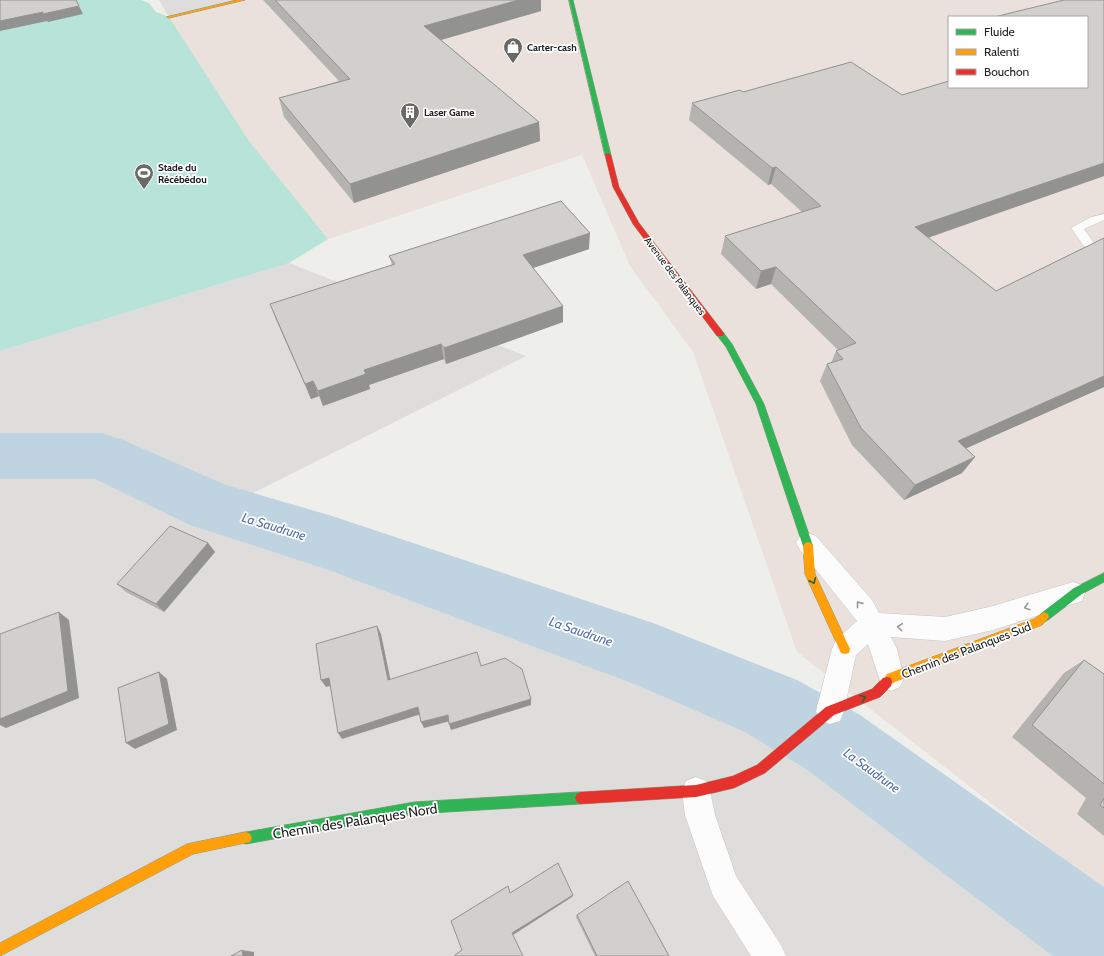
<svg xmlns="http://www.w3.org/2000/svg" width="1104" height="956" viewBox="0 0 1104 956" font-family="Cabin,sans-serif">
<rect width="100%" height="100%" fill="#eeeeea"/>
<g fill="#dedddb">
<polygon points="159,0 243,0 169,17"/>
<polygon points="289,263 526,356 225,507 653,657 771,706 833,742 1055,903 1104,940 1104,956 0,956 0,351"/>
</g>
<path fill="#ebe1dc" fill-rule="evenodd" d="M243,0h861v891l-307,-239 -104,-300 -63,-86 -48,-111 -254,84 -79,-98 -80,-124zM949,17h138v70h-138z"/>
<polygon fill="#b8e3d8" points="23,0 141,0 149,3 156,12 169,17 249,141 328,239 289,263 0,351 0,5"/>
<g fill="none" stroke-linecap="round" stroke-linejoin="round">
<polygon fill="#bfd3e0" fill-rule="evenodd" points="0,433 102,433 123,440 226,485 332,516 653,623 797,680 860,715 1104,887 1104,956 1053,956 806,769 745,732 637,685 326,569 190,525 95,479 0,479"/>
<defs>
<polygon id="lane" points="1104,214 1104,220 1084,229 1094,243 1104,250 1104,259 1086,249 1071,228 1091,217"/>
<g id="street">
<polygon points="808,533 816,536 872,600 879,613 945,617 993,606 1073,582 1082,585 1085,593 1082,601 1073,604 993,630 945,641 891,637 897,649 904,678 900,687 891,691 882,687 868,644 856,655 844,711 840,721 830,724 820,721 816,711 832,649 836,640 857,621 800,550 796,543 800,536"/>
<polygon points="696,777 706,781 710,791 715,815 736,876 781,945 786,956 751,956 713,896 709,885 685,815 682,791 686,781"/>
</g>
<g id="fast">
<polygon points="569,0 573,0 611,155 610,156 605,155"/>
<polygon points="720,331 723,332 732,344 764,404 813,546 811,549 808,550 805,549 803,546 756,404 726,347 716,334"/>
<polygon points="1104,573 1104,582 1082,594 1048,620 1044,622 1040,620 1039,617 1040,614 1074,588"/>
<polygon points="581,792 585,794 587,798 585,802 581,804 414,814 246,844 242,842 240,838 242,834 246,832 414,802"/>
</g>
<g id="slow">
<polygon points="237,0 245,0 169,18 167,17"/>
<polygon points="808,542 811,543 813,546 815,574 850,649 849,653 845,654 841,653 805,574 803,546 805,543"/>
<polygon points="1044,612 1048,614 1049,617 1042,625 895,682 887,687 883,686 882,682 887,674 1034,619"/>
<polygon points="246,832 250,834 252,838 250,842 193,854 0,956 0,943 187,844"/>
</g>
<g id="jam">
<polygon points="608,153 611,155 619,187 639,223 723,332 724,334 723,336 717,336 633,224 613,187 605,155"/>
<polygon points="887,677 891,678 892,682 891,686 880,697 834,715 765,773 734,788 696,797 581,804 577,802 575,798 577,794 581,792 696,785 733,776 757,765 826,707 872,689 883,678"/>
</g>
</defs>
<use href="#lane" stroke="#c6c6c4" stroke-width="1"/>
<use href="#street" stroke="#c6c6c4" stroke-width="1"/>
<use href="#fast" stroke="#929882" stroke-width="1"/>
<use href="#slow" stroke="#929882" stroke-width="1"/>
<use href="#jam" stroke="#929882" stroke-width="1"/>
<use href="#lane" fill="#fcfcfc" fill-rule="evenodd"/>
<use href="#street" fill="#fcfcfc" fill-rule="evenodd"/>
<use href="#fast" fill="#30b455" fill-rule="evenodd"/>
<use href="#slow" fill="#ff9f0a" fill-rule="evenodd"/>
<use href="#jam" fill="#e5322d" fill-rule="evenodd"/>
</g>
<g fill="#b4b3b0">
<polygon points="263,0 541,0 541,11 441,40 539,122 540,141 354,203 284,117 279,98 339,81"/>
<polygon points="1064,0 1104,0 1104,176 928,238 996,291 1104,238 1104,387 966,448 975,457 962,473 904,500 852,445 820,381 827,364 831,363 836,351 838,350 771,284 756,289 721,254 725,236 802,212 771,184 768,185 689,120 692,103 740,90 743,92 851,62 902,95 949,81 949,87 1087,87 1087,17 994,17"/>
<polygon points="589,249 533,268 563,322 446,364 444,359 369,385 370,389 323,406 319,396 311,399 276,320 270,304 392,265 389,256"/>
<polygon points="208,543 215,552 164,612 126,592 117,584"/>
<polygon points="1084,660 1104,674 1104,836 1077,814 1086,798 1012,737 1064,673"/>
<polygon points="577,915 669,956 595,956 576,917"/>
</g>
<g fill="#929290">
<polygon points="519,0 541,0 541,11 427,44 424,26"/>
<polygon points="79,6 83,14 48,22 47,21 0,31 0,21 43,12"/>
<polygon points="539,122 540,141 354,203 350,184"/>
<polygon points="1104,163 1104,176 907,245 915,227"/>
<polygon points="776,167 771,184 768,185 772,168"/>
<polygon points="590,233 589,249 524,271 523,255"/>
<polygon points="776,267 771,284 756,289 761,271"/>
<polygon points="563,306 563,322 446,364 444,348"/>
<polygon points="441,344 444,359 369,385 370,389 323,406 318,391 364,370"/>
<polygon points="1104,376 1104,387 947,457 958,441"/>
<polygon points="313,381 319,396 311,399 305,384"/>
<polygon points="975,457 962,473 904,500 915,485"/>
<polygon points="208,543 215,552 164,612 156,604"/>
<polygon points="59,612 69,620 79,698 6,728 0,725 0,719"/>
<polygon points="377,626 381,634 392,687 388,680"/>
<polygon points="159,672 167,679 177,730 135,749 126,743"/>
<polygon points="329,678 334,685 326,687 321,680"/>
<polygon points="531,699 531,705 451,730 449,724"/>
<polygon points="418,707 421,714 342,739 338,733"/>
<polygon points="448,715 450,721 424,728 421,722"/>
<polygon points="573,895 572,897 513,935 512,933"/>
<polygon points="242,950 254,952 254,956 243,956"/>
</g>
<g fill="#d1d0cd" stroke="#929290">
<polygon points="0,0 76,0 79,6 43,14 43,12 0,21"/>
<polygon points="275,0 519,0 424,26 539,122 350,184 279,98 350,79"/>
<polygon points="1064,0 1104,0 1104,163 915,227 996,291 1104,238 1104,376 958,441 975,457 915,485 861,428 827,364 843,359 836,351 856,343 776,267 761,271 725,236 821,206 776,167 772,168 692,103 740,90 743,92 851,62 902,95 949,81 949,87 1087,87 1087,17 994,17"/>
<polygon points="561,201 590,233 523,255 563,306 444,348 441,344 364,370 366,374 318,391 313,381 305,384 270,304 395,264 389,256"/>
<polygon points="170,526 208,543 156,604 117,584"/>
<polygon points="59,612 68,691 0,719 0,634"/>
<polygon points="377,626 388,680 477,652 481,666 505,658 522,669 531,699 449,724 448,715 421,722 418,707 338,733 329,678 321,680 316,644"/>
<polygon points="1084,660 1104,674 1104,784 1032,725"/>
<polygon points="159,672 169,724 126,743 118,688"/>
<polygon points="1104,798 1104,808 1100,805"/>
<polygon points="558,863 573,895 512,933 523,956 455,956 455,955 462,950 451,921 508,886 510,893"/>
<polygon points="628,881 669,956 597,956 577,915"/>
<polygon points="242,950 243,956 231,956"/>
</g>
<defs><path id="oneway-chevron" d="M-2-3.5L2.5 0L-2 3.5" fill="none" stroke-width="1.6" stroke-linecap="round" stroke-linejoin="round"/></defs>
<g stroke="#286338">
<use href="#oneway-chevron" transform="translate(813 581) rotate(65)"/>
<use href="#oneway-chevron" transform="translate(863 698) rotate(-21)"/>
</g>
<g stroke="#999">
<use href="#oneway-chevron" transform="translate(859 604) rotate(-129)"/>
<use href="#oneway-chevron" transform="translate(1027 607) rotate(163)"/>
<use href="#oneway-chevron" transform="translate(900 627) rotate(-175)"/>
</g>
<defs>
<symbol id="shop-pin" viewBox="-11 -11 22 30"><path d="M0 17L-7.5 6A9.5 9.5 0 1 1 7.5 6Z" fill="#696967" stroke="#fff"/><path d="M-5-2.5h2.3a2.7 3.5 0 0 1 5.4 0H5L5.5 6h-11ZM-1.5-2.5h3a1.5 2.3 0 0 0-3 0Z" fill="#fff"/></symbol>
<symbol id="building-pin" viewBox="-11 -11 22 30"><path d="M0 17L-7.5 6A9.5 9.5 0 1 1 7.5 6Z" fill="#696967" stroke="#fff"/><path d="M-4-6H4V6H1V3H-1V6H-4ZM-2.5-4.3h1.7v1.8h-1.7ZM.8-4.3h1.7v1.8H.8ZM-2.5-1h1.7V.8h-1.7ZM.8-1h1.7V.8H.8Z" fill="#fff"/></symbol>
<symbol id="stadium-pin" viewBox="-11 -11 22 30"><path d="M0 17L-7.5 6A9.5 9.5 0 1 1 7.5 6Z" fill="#696967" stroke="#fff"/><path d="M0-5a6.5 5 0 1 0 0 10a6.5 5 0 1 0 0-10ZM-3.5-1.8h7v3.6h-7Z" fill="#fff"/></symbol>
</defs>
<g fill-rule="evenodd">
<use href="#shop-pin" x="502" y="36" width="22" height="30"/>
<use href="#building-pin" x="399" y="101" width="22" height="30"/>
<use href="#stadium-pin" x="133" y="162" width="22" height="30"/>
</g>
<g text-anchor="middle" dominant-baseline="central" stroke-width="3.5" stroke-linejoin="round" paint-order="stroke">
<g font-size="10" font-weight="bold" fill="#212121" stroke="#fff" text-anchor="start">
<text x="527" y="47">Carter-cash</text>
<text x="424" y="112">Laser Game</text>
<text x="158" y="167">Stade du<tspan x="158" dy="12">Récébédou</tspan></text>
</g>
<g font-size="10" fill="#212121" stroke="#fff">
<text transform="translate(675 276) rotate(53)">Avenue des Palanques</text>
</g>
<g font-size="12" fill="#212121" stroke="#fff">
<text transform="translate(966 650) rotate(-21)">Chemin des Palanques Sud</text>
</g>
<g font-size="13" font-style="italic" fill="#526fab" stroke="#fff">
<text transform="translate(274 526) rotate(17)">La Saudrune</text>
<text transform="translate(581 631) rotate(19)">La Saudrune</text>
<text transform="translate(872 770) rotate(36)">La Saudrune</text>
</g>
<g font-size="14" fill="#212121" stroke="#fff">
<text transform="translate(355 821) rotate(-9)">Chemin des Palanques Nord</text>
</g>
</g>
<rect x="948" y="16" width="140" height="72" fill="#ffffff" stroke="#a6a6a6"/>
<rect x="956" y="29" width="20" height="6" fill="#30b455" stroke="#a6a6a6"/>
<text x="984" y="36" font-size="12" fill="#212121">Fluide</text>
<rect x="956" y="49" width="20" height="6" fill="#ff9f0a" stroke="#a6a6a6"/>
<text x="984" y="56" font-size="12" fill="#212121">Ralenti</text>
<rect x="956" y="69" width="20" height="6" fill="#e5322d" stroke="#a6a6a6"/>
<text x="984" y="76" font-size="12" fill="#212121">Bouchon</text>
</svg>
